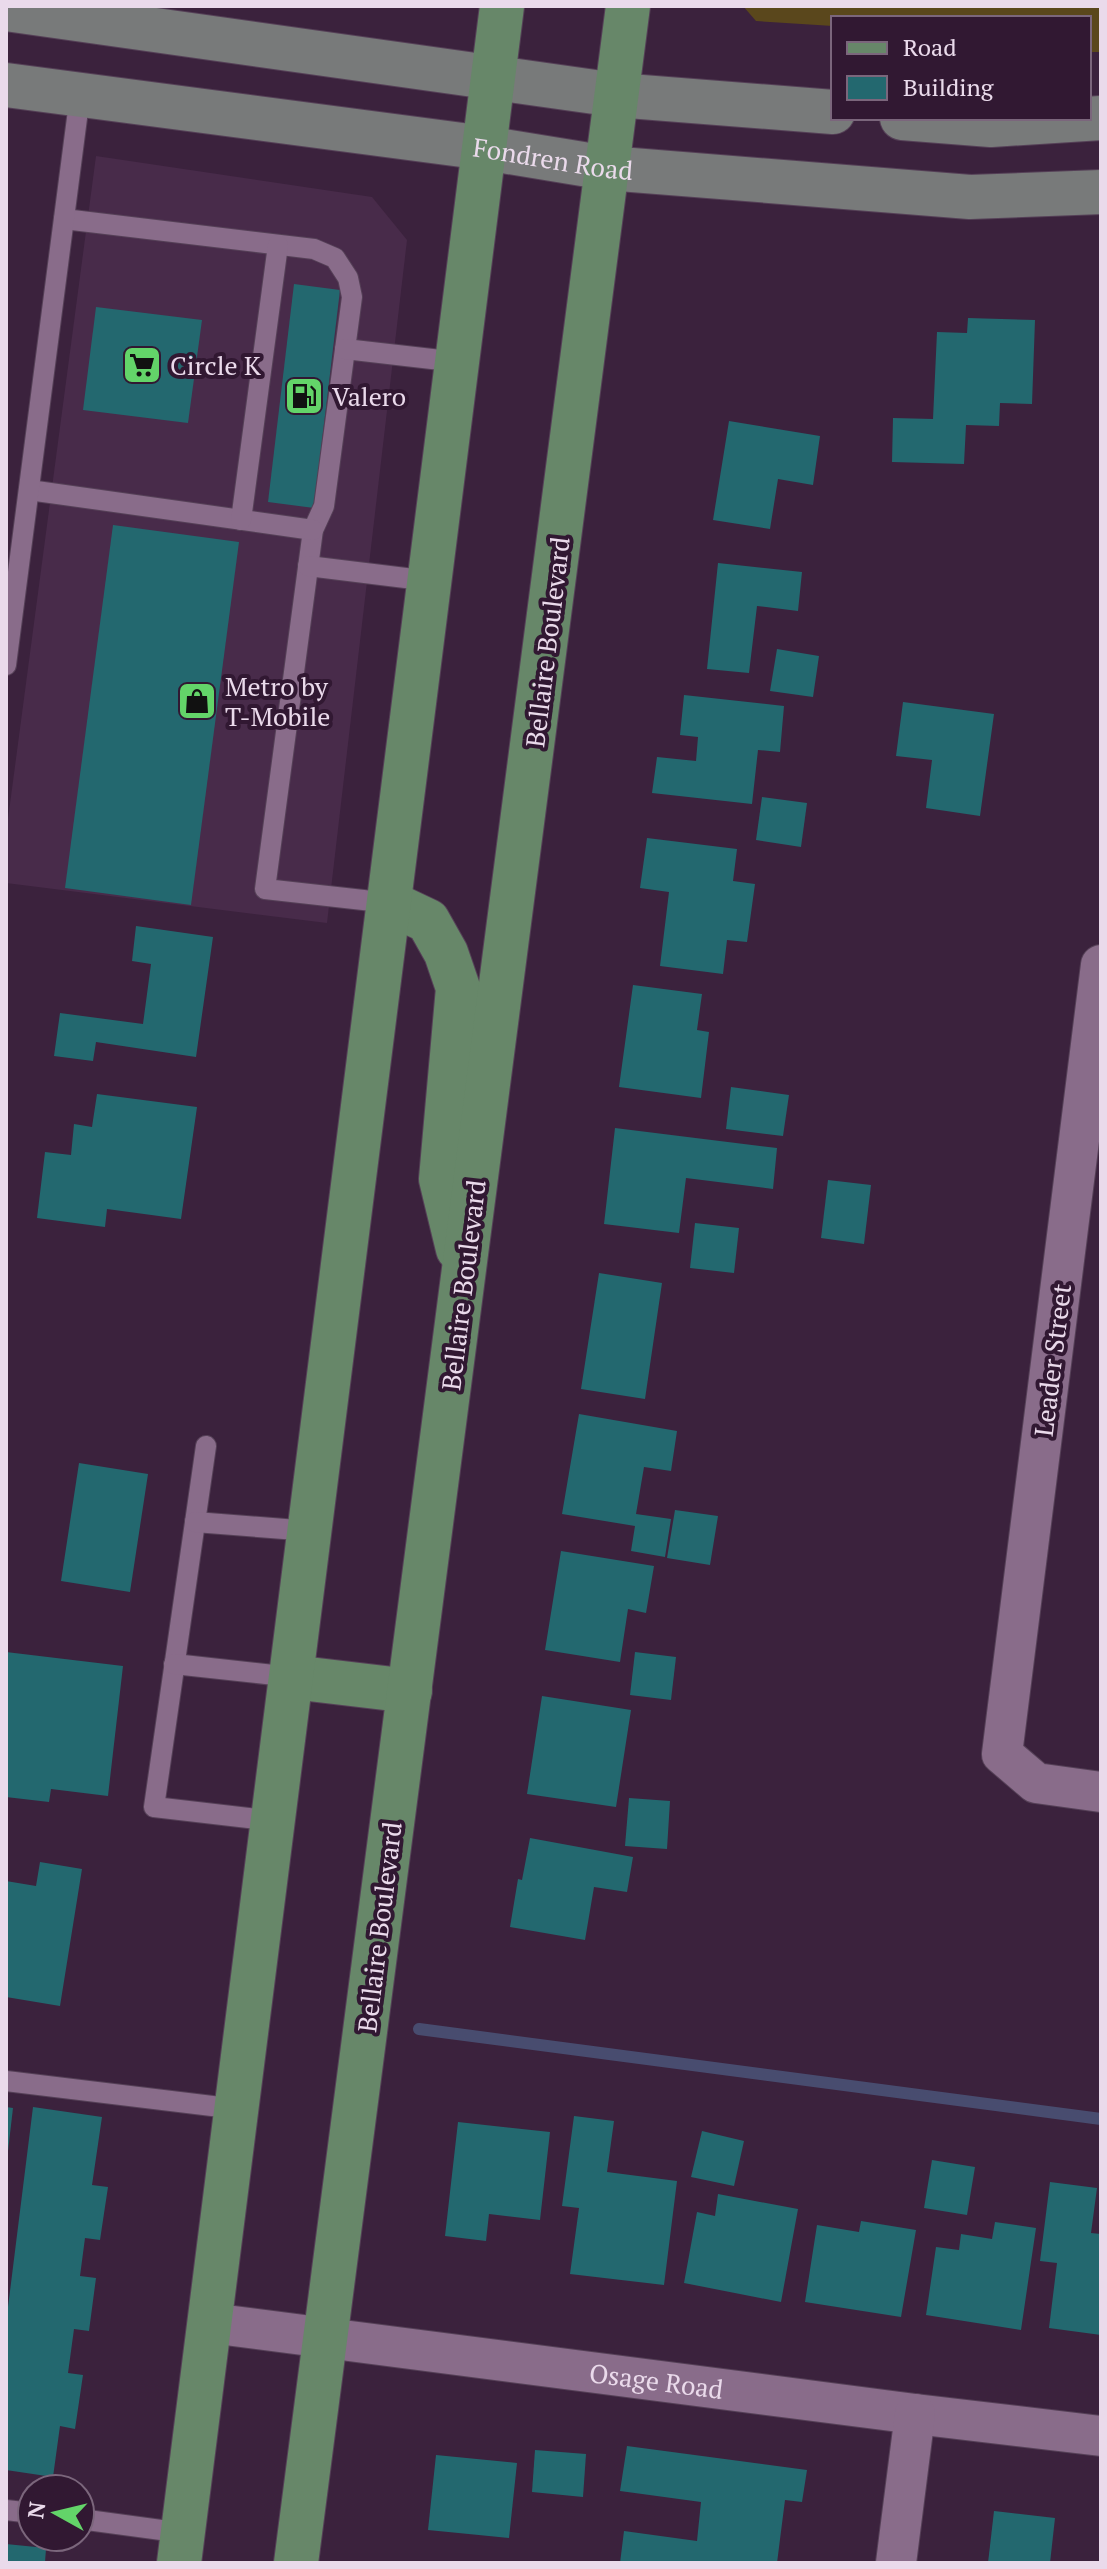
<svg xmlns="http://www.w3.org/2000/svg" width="1107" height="2569" viewBox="0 0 1107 2569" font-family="'PT Serif',serif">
<rect width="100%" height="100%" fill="#3b223d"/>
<polygon fill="#482b4a" points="96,156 372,197 407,240 327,923 6,883 6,834"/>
<polygon fill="#5a471c" points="743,6 1101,6 1101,52 1089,52 1089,18 833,18 833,26 756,21"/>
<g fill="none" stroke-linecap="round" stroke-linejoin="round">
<polyline stroke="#484c6f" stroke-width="12" points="419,2029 1101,2119"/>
</g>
<g fill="#23686f">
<polygon points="294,284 340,290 314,508 268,502"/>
<polygon points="96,307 202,320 188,423 83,410"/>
<polygon points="968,318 1035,320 1032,404 1000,403 999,426 966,425 964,464 892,462 893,418 933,419 937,332 967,333"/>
<polygon points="729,421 820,436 813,485 778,479 770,529 713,520"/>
<polygon points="113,525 239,542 191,905 65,888"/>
<polygon points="718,563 802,572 798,611 757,606 749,673 707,669"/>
<polygon points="777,649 819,656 813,697 770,691"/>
<polygon points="684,695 784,706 780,752 758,750 752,804 652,793 657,757 696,761 698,737 680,735"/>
<polygon points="903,702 994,714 980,816 926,808 932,760 896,756"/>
<polygon points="762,797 807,803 801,847 756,840"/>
<polygon points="647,838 737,849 733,881 755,884 747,942 727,940 723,974 660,966 669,892 640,888"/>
<polygon points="136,926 213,937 196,1057 96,1042 93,1061 54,1056 60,1013 143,1024 151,964 132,961"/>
<polygon points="633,985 702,994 697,1030 709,1032 701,1098 619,1087"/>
<polygon points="731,1087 789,1095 783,1136 726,1129"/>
<polygon points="97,1094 197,1107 181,1219 107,1209 105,1227 37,1218 45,1152 71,1155 74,1124 92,1127"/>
<polygon points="615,1128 777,1148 773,1189 686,1178 679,1233 604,1224"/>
<polygon points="828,1180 871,1185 864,1244 821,1238"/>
<polygon points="695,1223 739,1228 734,1273 690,1268"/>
<polygon points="599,1273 662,1283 645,1399 581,1389"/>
<polygon points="579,1414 677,1431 671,1471 644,1467 636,1514 671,1519 665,1557 631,1551 635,1526 562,1514"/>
<polygon points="79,1463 148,1474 130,1592 61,1581"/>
<polygon points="675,1510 718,1516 710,1565 667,1558"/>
<polygon points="561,1551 654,1566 646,1613 628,1609 620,1662 545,1650"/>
<polygon points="6,1652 123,1666 108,1796 51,1789 49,1802 6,1797"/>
<polygon points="635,1652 676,1657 671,1700 630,1695"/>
<polygon points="542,1696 631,1710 616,1807 527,1794"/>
<polygon points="629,1798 670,1801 667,1849 625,1846"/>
<polygon points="530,1838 633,1857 627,1892 594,1887 585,1940 510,1927 518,1879 522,1880"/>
<polygon points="40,1862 82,1869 60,2006 6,1997 6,1881 36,1886"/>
<polygon points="6,2107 13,2108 8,2151 6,2151"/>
<polygon points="33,2107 102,2117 92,2185 108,2187 100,2240 85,2238 80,2276 96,2278 89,2331 74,2329 68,2373 83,2375 75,2429 60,2426 53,2477 6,2470 6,2323"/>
<polygon points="574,2116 614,2121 607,2172 677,2181 664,2285 570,2274 579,2208 562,2206"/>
<polygon points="458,2122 550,2132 540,2220 489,2214 486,2241 445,2236"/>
<polygon points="702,2131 744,2141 734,2186 691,2177"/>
<polygon points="932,2160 975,2167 967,2215 924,2208"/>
<polygon points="1050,2182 1097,2188 1091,2233 1101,2234 1101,2335 1049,2328 1057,2263 1040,2261"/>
<polygon points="718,2194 798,2209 781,2302 684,2283 697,2212 715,2216"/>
<polygon points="861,2221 916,2230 901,2317 805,2302 817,2225 859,2232"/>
<polygon points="995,2222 1036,2228 1021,2330 926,2315 936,2247 959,2250 961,2234 992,2239"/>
<polygon points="627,2446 807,2470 802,2502 785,2500 777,2563 620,2563 624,2531 697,2541 701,2502 620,2491"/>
<polygon points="535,2450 586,2454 583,2497 532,2492"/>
<polygon points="436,2455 517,2463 509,2538 428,2530"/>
<polygon points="994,2511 1055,2518 1050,2563 988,2563"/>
<polygon points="6,2544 46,2548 45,2563 6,2563"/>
</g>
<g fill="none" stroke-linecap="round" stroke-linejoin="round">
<defs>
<g id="service">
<polyline points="64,219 314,249 335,258 348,278 352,297 324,506 313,530 265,889 390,903"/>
<polyline points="345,349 458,362"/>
<polyline points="29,490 313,530"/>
<polyline points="241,520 278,245"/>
<polyline points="308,566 430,581"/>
<polyline points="6,665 80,95"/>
<polyline points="206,1446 154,1807 274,1821"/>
<polyline points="195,1522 310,1531"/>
<polyline points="174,1664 292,1677"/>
<polyline points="6,2081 237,2109"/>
<polyline points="6,2510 32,2513"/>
<polyline points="80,2519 183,2533"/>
</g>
<g id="minor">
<polyline points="1101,965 1002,1754 1036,1783 1101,1792"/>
<path id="s1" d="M210,2323l705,91 186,22"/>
<polyline points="896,2563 915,2414"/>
</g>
<g id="secondary">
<polyline points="6,9 616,95 833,112"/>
<path id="s2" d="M6,85l479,63 122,20 363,29 131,-5"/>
<polyline points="902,118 991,125 1101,118"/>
</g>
<g id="primary">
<polyline points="390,903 428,921 446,953 458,988 441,1179 458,1249"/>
<polyline points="292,1677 410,1691"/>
<polyline points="179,2563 502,6"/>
<polyline points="296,2563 628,6"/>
</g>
</defs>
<use href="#service" stroke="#554057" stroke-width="22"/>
<use href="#minor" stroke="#554057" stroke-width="42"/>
<use href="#secondary" stroke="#554057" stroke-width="46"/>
<use href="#primary" stroke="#554057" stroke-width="46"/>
<use href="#service" stroke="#896c8a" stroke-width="20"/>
<use href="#minor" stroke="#896c8a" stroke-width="40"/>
<use href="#secondary" stroke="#787a7a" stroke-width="44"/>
<use href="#primary" stroke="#678769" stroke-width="44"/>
</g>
<defs>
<symbol id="supermarket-square" viewBox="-11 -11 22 22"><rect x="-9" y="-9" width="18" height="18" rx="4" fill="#63d469" stroke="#311832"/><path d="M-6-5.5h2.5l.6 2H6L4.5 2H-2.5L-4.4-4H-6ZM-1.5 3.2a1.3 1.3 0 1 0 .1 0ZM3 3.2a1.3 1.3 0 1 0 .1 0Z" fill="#111"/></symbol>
<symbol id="fuel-square" viewBox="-11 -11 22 22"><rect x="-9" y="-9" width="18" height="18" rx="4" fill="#63d469" stroke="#311832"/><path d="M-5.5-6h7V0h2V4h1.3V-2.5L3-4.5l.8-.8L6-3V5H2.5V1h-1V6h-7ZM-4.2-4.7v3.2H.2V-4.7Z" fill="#111"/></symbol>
<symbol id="shop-square" viewBox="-11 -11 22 22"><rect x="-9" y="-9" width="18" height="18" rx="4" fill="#63d469" stroke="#311832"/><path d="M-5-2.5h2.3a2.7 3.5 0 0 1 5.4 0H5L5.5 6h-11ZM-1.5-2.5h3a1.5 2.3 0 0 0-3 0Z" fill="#111"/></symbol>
</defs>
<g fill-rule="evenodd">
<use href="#supermarket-square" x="120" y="343" width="44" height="44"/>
<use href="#fuel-square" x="282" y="374" width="44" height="44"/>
<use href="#shop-square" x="175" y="679" width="44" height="44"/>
</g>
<g text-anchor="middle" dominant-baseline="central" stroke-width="8" stroke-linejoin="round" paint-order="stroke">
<g font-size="26" fill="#eadaeb" stroke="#311832">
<text stroke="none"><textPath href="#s2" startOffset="552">Fondren Road</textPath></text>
<text transform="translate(547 642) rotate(-83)">Bellaire Boulevard</text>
<text transform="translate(463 1285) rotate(-83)">Bellaire Boulevard</text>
<text transform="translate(1052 1360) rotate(-83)">Leader Street</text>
<text transform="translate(379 1927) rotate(-83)">Bellaire Boulevard</text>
<text stroke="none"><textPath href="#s1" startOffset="450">Osage Road</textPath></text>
</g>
<g font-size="26" fill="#eadaeb" stroke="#311832" text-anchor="start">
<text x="170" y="365">Circle K</text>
<text x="332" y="396">Valero</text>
<text x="225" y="686">Metro by<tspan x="225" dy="30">T-Mobile</tspan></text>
</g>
</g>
<rect width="1107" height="2569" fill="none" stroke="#eadaeb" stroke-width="16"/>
<rect x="831" y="16" width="260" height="104" fill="#311832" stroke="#7b667c" stroke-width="2"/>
<rect x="847" y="42" width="40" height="12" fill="#678769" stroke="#7b667c" stroke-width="2"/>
<text x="903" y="56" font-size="24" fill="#eadaeb">Road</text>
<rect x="847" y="76" width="40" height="24" fill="#23686f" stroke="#7b667c" stroke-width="2"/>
<text x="903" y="96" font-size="24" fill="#eadaeb">Building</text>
<g transform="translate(56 2513) rotate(278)"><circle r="38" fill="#311832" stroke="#7b667c" stroke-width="2"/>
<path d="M0-6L14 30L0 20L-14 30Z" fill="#63d469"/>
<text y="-12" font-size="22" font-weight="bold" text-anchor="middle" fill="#eadaeb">N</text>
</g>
</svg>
